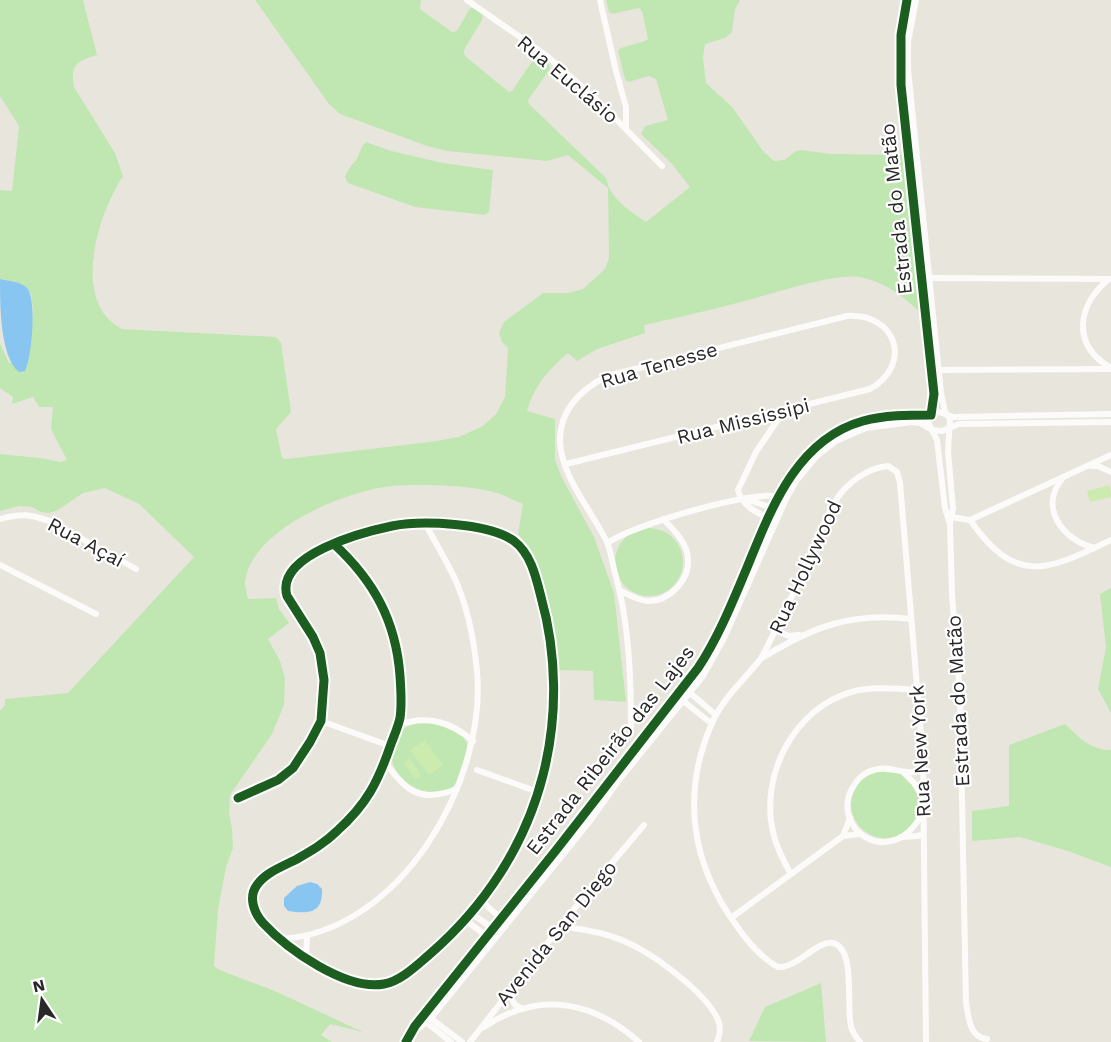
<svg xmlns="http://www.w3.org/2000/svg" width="1111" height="1042" viewBox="0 0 1111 1042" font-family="'Work Sans',sans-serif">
<rect width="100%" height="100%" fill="#e8e5dd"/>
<g fill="#c0e7b2">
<path d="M0,0h83l14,55c-20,6 -27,10 -23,32l41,66 8,23c-25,38 -53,126 -1,153l154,8 5,6 10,69 -15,17 6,29 4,1 144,-17 29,-5 24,-11 13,-12 9,-17 3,-49 -6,-6 -3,-9 5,-11 39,-29h25l15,-4 22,-20 4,-11 -1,-70 -40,-33 -21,6 -100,-10 -20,-5 -87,-32 -11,-10 -74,-104h166l-1,9 32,23 5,-1 13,-23 5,-1 8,7 -1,6 -18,30 1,6 44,36 3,-1 23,-34 4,-1 10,8 1,5 -22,31 1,4 77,74c4,21 24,33 40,44l44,-35 -18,-23 -31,-30 4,-8 23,-6 -12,-41 -7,-3 -21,6 -3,-3 -7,-28 3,-3 24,-7 3,-2 -6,-28 -3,-3 -27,6 -3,-2 -3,-12h134l-5,9 -3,23 -7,6 -20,6 -2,14 3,25 27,25 30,43 11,10 10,-1 12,-9 6,-1 28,4 74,1 15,156c-18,-16 -34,-29 -59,-34 -25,-4 -82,15 -108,22 -36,10 -72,18 -108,26l1,8 -48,16 -20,12 -9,-8c-20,17 -34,33 -41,58l28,8v40l6,17 33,61 20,56 12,109 -32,-2 -1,-29 -35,-1c-4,-38 -9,-82 -26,-116 -3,-7 -9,-14 -14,-20l5,-30c-10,-4 -20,-10 -30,-12 -25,-7 -75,-8 -101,-6 -47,5 -139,42 -147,95 0,6 2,13 3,18l28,-1 3,11 10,14 -21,16 12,22 5,17 -1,27 -12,29 -42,61 -1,18 3,15 1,20 -7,19 -8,43 -4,56 6,4 57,22 86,40 -33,-8 -9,11 11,7h-332v-331l5,-6v-6l63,-6 126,-136 -55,-53 -34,-16 -22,5 -25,17 -9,3 -8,-1 -9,-5 -13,-1 -19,5v-57l40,4 20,4 7,-2 -16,-31 2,-22h-14l-6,-10 -21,7 1,-7 -13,-9v-45l9,20 19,-2 5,-52 -2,-15 -14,-11 -17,-4v-89l12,1 7,-65 -19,-30z"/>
<path d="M366,142l25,9 52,12 50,7 -4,42 -5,3 -69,-8 -67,-24 -3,-6c3,-8 6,-11 11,-17 4,-6 4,-13 10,-18z"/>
<circle cx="649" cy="562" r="34"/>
<polygon points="1111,588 1111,713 1098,689 1106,647 1100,594"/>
<path d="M416,723c15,0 42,2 50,19 3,5 -1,12 -2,18 -1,7 -5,20 -10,25 -14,15 -38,6 -50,-5 -18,-18 -13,-29 -4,-50z"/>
<path d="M1065,724c15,14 25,26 46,26v117l-43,-16 -48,-14 -48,4v-30l37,-5v-61z"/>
<circle cx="885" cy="804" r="34"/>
<polygon points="821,983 826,1042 749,1041 765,1007"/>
</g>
<g fill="#ccecaf">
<polygon points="1110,485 1111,497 1090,502 1087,491"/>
<polygon points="425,740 443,765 429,775 410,750"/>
<polygon points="410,759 421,775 415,779 404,763"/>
</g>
<g fill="#88c6f1">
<path d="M0,279c8,2 20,2 27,9 10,10 5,70 -2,83l-6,1c-19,-15 -19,-67 -19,-93z"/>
<path d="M310,882l7,2 5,5c1,25 -14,25 -34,22l-4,-5v-8l13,-12z"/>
</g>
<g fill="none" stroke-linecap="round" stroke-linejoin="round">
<g stroke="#fcfbfa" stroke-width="6">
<polyline points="467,0 547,56 596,99 662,166"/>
<polyline points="600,0 616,71 626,107 626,128"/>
<path d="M907,0l-6,35v50l33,309 -6,28 9,18 8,68 5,16 2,71 8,99 6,309c3,15 3,34 21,36"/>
<polyline points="916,0 908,42 908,69 941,393 945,412 950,419 948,452 953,508 950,524"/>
<polyline points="929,278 1111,279"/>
<path d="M1109,279c-32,26 -38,66 2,89"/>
<polyline points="938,370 1111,369"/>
<path d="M1111,455l-141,65c46,66 77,51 141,20"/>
<path d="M566,464l304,-75c43,-24 27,-76 -23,-73l-240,60c-25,13 -46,32 -47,62 -1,36 32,73 47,104 4,9 5,21 8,31 14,49 16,103 16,154"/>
<polyline points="1091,466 1098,466 1111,472"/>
<path d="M1062,479c-24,30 2,61 32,69"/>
<polyline points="746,499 773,508"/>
<polyline points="951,517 970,520"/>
<path d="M0,519c22,-6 30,-5 52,3l84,47"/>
<path d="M771,519c-14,-6 -29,-13 -33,-29l18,-38 27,-40"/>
<path d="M608,543c21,-17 150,-55 173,-46"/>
<polyline points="0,565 96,614"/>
<path d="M621,591c8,4 17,9 26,10 22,1 43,-21 41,-43 -1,-15 -14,-28 -25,-39"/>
<polyline points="775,630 789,636 799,635"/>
<path d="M762,658c50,-31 89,-46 149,-39"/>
<polyline points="689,692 716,715"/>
<polyline points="682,700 712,724"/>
<polyline points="321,721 390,746"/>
<path d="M398,725c29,-10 52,-4 75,16"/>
<path d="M922,762l-1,5 -6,5c-14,2 -27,-7 -41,-2 -9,2 -17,9 -21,17 -25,41 40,88 71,23"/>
<path d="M386,763c20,29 35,40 71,26"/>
<polyline points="477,770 538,792"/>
<polyline points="904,773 914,783 923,798"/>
<path d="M238,798l40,-18 15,-12 17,-26 11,-21 3,-41 -4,-27 -7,-16 -26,-41c-12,-41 76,-64 105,-70 30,-6 97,-3 122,15 17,13 22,36 27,56 16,57 17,120 2,178 -18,71 -59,132 -113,179 -13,11 -29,27 -46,30 -38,7 -97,-35 -121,-61 -9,-10 -15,-26 -6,-38 9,-13 27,-19 40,-26 14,-8 28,-16 40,-28 30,-27 41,-49 54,-87 3,-8 7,-17 9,-26 2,-13 1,-28 0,-42 -4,-55 -26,-95 -66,-132"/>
<polyline points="843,836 850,818"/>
<polyline points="901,837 918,836 924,833"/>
<path d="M790,873c-6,-12 -13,-24 -16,-37 -16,-59 20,-130 81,-145 20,-5 43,-2 64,-1"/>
<polyline points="481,901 501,918"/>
<polyline points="471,913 495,930"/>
<polyline points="731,918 843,836 860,834"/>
<polyline points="465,920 488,937"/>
<path d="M562,926c21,4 42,6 62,15 28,12 82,51 94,79 3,7 2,15 -1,22"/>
<path d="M281,939c120,-7 206,-158 196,-268 -3,-31 -9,-63 -22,-92 -9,-19 -20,-37 -30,-56"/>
<polyline points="306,958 307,936"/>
<polyline points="508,992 515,1005 521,1008"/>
<polyline points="429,1017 462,1042"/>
<polyline points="427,1023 451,1042"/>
<path d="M484,1027c54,-36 108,-27 155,15"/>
<polyline points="410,1036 431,1018 590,821 619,780 703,676 724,638 786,499 796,481 816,457 836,441 866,428 912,422 920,423 932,430 942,431 959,424 1111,422"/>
<path d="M406,1042l9,-16 142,-177 141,-181c21,-33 37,-71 51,-107 24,-56 47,-115 109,-138 16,-6 33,-8 50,-8 7,-1 16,1 23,0 3,-1 5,-3 8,-3l15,5 157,-3"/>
<polyline points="470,1042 589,890 644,825"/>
<path d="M860,1042c-4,-5 -8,-10 -9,-16 -5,-19 5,-78 -18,-83 -16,-3 -35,25 -55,24 -17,-9 -31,-26 -42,-42 -45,-62 -55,-131 -24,-202 11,-25 30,-41 47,-62 6,-8 10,-19 15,-28 11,-22 22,-44 31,-66 10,-23 18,-45 31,-67 11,-17 31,-32 52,-34l9,6 3,11 23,276 3,283"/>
</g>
<defs>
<g id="cycleway">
<path d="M238,798l40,-18 15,-12 17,-26 11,-21 3,-41 -4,-27 -7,-16 -26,-41c-12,-41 76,-64 105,-70 30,-6 97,-3 122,15 17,13 22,36 27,56 16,57 17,120 2,178 -18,71 -59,132 -113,179 -13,11 -29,27 -46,30 -38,7 -97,-35 -121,-61 -9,-10 -15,-26 -6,-38 9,-13 27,-19 40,-26 14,-8 28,-16 40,-28 30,-27 41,-49 54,-87 3,-8 7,-17 9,-26 2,-13 1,-28 0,-42 -4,-55 -26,-95 -66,-132"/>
<path d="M406,1042l9,-16 142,-177 141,-181c20,-30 34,-65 48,-98 24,-58 49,-130 117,-149 22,-6 45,-6 68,-6l3,-21 -33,-309v-50l6,-35"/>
</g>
</defs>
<use href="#cycleway" stroke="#fff" stroke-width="13"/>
<use href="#cycleway" stroke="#1b5e20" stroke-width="9"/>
</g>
<g text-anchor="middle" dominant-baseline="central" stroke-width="4.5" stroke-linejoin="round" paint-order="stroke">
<g font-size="20" fill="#282828" stroke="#fff">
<text transform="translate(568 79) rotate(40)">Rua Euclásio</text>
<text transform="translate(896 209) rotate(-96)">Estrada do Matão</text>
<text transform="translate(659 365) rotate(-16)">Rua Tenesse</text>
<text transform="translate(743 421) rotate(-14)">Rua Mississipi</text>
<text transform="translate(86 542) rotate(28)">Rua Açaí</text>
<text transform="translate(805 567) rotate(-65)">Rua Hollywood</text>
<text transform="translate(958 701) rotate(-93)">Estrada do Matão</text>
<text transform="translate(610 750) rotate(-52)">Estrada Ribeirão das Lajes</text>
<text transform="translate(920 751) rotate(-93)">Rua New York</text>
<text transform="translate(556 933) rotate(-51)">Avenida San Diego</text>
</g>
</g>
<g transform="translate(42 1000) rotate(347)" stroke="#ffffff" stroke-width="4.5" paint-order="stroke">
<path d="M0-4.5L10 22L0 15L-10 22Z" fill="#282828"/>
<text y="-9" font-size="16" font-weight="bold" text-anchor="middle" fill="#282828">N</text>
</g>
</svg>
